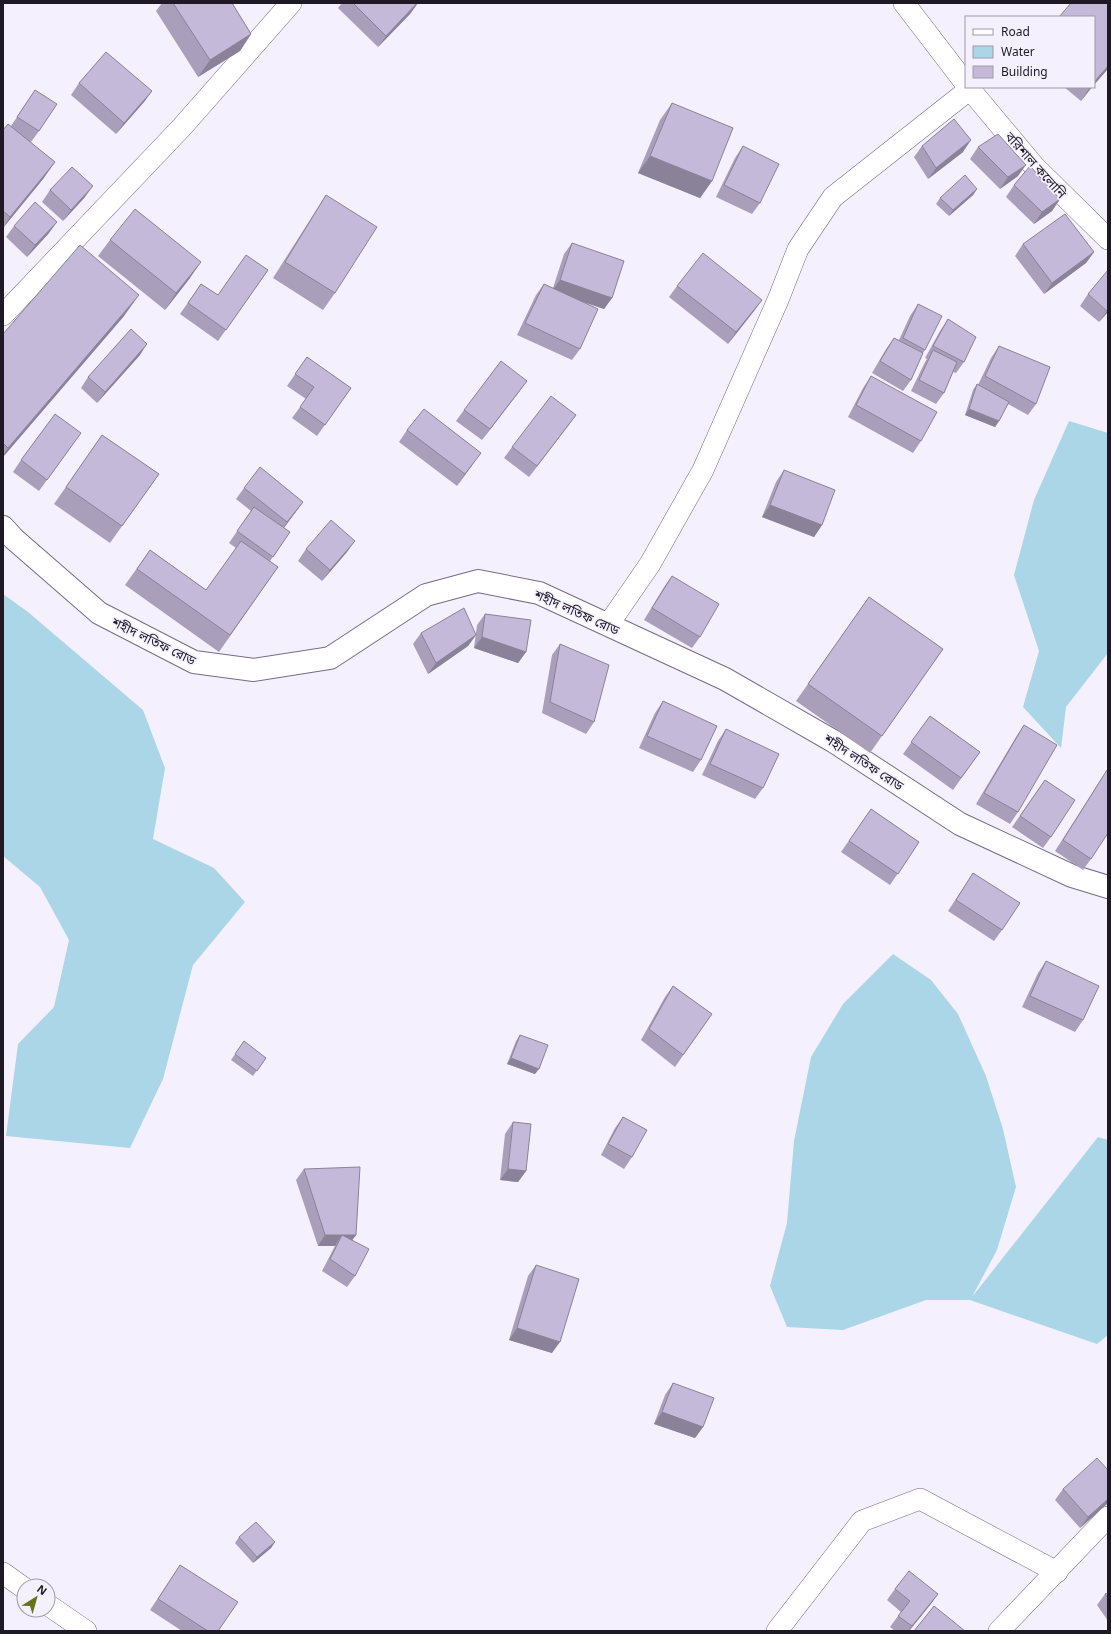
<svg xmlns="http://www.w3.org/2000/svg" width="1111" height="1634" viewBox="0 0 1111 1634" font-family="'Noto Sans','Noto Sans Bengali',sans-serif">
<rect width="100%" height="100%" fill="#f5f0fd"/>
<g fill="#abd6e7">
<polygon points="1069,421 1108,433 1108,653 1066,707 1061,748 1023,707 1039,651 1014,575 1034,500"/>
<polygon points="3,594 28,612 143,710 165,768 153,839 214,868 245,902 193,965 163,1079 130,1148 6,1136 18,1044 54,1007 69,940 40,887 3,856"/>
<polygon points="893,954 931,980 958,1014 986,1076 1003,1129 1016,1187 997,1250 972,1297 1098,1137 1108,1140 1108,1335 1097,1344 970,1300 926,1300 843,1330 787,1327 770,1286 787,1223 794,1141 811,1057 843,1004"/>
</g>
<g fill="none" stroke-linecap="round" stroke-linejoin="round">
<defs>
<g id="street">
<polyline points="904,3 966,84"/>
<polyline points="968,87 1034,166 1108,239"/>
<polyline points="3,315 182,127 291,3"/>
<polyline points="608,625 650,564 703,470 778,300 798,249 833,197 970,89"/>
<polyline points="3,1573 24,1588"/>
<polyline points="48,1605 86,1631"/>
<polyline points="777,1631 862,1521 920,1499 1057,1572"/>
<polyline points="999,1631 1108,1517"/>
</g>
<polyline id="secondary" points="3,527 14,539 99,613 194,662 254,670 330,658 426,595 478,581 539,593 725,679 833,741 960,824 1072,876 1108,887"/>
</defs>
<use href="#street" stroke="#776b89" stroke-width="22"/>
<use href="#secondary" stroke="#776b89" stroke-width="24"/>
<use href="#street" stroke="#fff" stroke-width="21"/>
<use href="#secondary" stroke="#fff" stroke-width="22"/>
</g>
<g fill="#a99fbb">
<polygon points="162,3 232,3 251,34 240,51 198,77 156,11"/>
<polygon points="342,3 418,3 410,14 378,47 338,8"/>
<polygon points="79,83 152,91 144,102 116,134 71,95"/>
<polygon points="1064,87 1092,87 1081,101"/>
<polygon points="35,90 39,131 31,142 26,139 55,162 43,179 3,228 3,130 11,126"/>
<polygon points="672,103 712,181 700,198 638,173 660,120"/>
<polygon points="743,146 760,203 752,214 716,197 735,158"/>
<polygon points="922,146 963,152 928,179 914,157"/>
<polygon points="978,147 1018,176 1000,189 970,159"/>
<polygon points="1014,185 1060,199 1052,211 1034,224 1006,197"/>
<polygon points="977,189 973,195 949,216 936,204 940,198"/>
<polygon points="50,190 85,197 63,221 42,202"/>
<polygon points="326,195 335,293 323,310 273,278 315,212"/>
<polygon points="14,226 49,233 27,257 6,237"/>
<polygon points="110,240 190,278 165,310 98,256"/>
<polygon points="572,243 612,298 604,309 580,301 580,349 572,360 517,335 536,295 544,284 553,288 564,254"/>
<polygon points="1023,244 1094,252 1086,263 1044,294 1015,256"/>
<polygon points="268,270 218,341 180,314 201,284 218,295"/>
<polygon points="677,286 762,300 754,311 728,344 669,297"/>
<polygon points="1088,294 1108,312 1099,322 1080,306"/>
<polygon points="918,304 925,350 923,353 911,380 903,391 872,373 886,349 894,338 899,340 910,316"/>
<polygon points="124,316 3,457 3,334"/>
<polygon points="948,319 964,362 956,373 953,372 944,393 936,404 911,391 925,362 927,359 925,358 940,331"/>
<polygon points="999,346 1036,404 1028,415 1008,404 999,421 995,427 965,415 973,390 977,384 978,385 991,358"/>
<polygon points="140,355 97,403 81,388 88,377"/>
<polygon points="307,357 351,388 317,436 292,418 306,399 287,386"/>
<polygon points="871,376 921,441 913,453 848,417 863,388"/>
<polygon points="527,381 482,440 456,421 464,410"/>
<polygon points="576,415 529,477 504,458 512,447"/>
<polygon points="407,430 473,464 457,486 399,442"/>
<polygon points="102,435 159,474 110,543 54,504"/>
<polygon points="73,444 39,491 13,472 21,460"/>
<polygon points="784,470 822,525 814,537 762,517 776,482"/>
<polygon points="244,488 303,502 284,528 290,532 270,561 278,567 219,652 125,585 150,550 206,590 236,548 229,543 251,511 236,499"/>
<polygon points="306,549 347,552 322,581 298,561"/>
<polygon points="672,576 700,637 692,648 644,620 664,587"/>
<polygon points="869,597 943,649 870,753 796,701"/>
<polygon points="485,614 526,652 518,663 474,648 477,625"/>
<polygon points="421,633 476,635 468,646 428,674 413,644"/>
<polygon points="560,644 594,722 586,734 542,713 552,655"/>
<polygon points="663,701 701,760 693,772 639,748 655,713"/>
<polygon points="930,716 980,752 953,790 903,754"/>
<polygon points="1024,725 1018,812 1010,824 976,804 1016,737"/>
<polygon points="726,729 763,788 755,799 702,775 718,741"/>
<polygon points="1107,770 1091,859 1083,870 1055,851"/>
<polygon points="1045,780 1051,837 1043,848 1012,827"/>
<polygon points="871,809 919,842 890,885 841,852"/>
<polygon points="973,873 1002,930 994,941 948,911"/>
<polygon points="1046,961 1083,1020 1075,1032 1022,1007 1038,973"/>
<polygon points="673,986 712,1014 675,1067 641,1040 665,997"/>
<polygon points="520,1035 535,1074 507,1064 516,1041"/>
<polygon points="244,1041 266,1058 253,1076 231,1060"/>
<polygon points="623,1117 632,1157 624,1169 601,1155 615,1128"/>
<polygon points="513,1122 526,1171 518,1182 500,1180 505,1134"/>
<polygon points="304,1169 356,1235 352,1240 355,1276 347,1287 322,1271 335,1246 318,1246 296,1180"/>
<polygon points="536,1265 552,1353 509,1340 528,1276"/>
<polygon points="673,1383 703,1427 695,1438 654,1424 665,1395"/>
<polygon points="1108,1470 1108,1503 1080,1528 1055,1500 1063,1489"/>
<polygon points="239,1537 275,1542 271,1548 253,1563 235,1543"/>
<polygon points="180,1565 218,1631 182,1631 150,1610"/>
<polygon points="895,1589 938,1594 930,1605 909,1631 895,1631 890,1627 901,1612 887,1600"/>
<polygon points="1108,1593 1108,1621 1097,1605 1105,1594"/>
</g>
<g fill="#8a8298">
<polygon points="418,3 410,14 378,47 386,36"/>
<polygon points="251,34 240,51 198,77 210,60"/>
<polygon points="1108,66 1108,69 1094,85 1094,82"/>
<polygon points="1090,87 1092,87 1081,101"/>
<polygon points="152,91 144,102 116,134 124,123"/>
<polygon points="971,140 963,152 928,179 936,168"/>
<polygon points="650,156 712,181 700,198 638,173"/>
<polygon points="55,162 43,179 3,228 10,217"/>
<polygon points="1026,165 1018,176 1000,189 1008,177"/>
<polygon points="93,186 85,197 63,221 71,210"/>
<polygon points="977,189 973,195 949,216 953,210"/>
<polygon points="1060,199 1052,211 1034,224 1042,212"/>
<polygon points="57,222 49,233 27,257 35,245"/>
<polygon points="1094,252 1086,263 1044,294 1052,283"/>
<polygon points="201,262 190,278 165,310 176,293"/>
<polygon points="560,280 612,298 604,309 552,291"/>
<polygon points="139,295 124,316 3,457 3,455 8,448"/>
<polygon points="762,300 754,311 728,344 736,332"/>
<polygon points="1108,310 1108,312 1099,322 1107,311"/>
<polygon points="147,344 140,355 97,403 105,392"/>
<polygon points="527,381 519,392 482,440 490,429"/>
<polygon points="969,409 999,421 995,427 965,415"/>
<polygon points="576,415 568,426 529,477 537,466"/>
<polygon points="481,453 457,486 465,474"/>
<polygon points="303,502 295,513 279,534 287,522"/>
<polygon points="770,505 822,525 814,537 762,517"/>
<polygon points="355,541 347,552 322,581 330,570"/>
<polygon points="476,635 468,646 428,674 436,663"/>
<polygon points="482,637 526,652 518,663 474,648"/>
<polygon points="511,1058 539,1069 535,1074 507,1064"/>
<polygon points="508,1169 526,1171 518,1182 500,1180"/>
<polygon points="325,1235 356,1235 348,1246 342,1235 335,1246 318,1246"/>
<polygon points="517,1328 560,1342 552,1353 509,1340"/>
<polygon points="662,1412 703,1427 695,1438 654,1424"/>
<polygon points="1108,1499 1108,1503 1080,1528 1088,1517"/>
<polygon points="275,1542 271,1548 253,1563 257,1557"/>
<polygon points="938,1594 930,1605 909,1631 908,1631"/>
</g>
<g fill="#c5b9d9" stroke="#8a8298">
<polygon points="173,3 232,3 251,34 210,60"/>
<polygon points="353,3 417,3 386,36"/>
<polygon points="1071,3 1108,3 1108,66 1094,82 1094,17 1059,17"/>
<polygon points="106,52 152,91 124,123 79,83"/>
<polygon points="35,90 57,104 39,131 17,117"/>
<polygon points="672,103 733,128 712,181 650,156"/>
<polygon points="954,119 971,140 936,168 922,146"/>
<polygon points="8,124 55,162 10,217 3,211 3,130"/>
<polygon points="998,134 1026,165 1008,177 978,147"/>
<polygon points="743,146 779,164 760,203 724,185"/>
<polygon points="1030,166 1060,199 1042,212 1014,185"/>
<polygon points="72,167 93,186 71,210 50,190"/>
<polygon points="965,175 977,189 953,210 940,198"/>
<polygon points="326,195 377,227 335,293 285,262"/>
<polygon points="35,202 57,222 35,245 14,226"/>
<polygon points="135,209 201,262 176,293 110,240"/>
<polygon points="1065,214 1094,252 1052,283 1023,244"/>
<polygon points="572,243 624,261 612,298 560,280"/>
<polygon points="80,245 139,295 8,448 3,443 3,334"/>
<polygon points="703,253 762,300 736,332 677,286"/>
<polygon points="246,255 268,270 226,330 188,303 201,284 218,295"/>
<polygon points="1108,270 1108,310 1107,311 1088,294"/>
<polygon points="544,284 598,309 580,349 525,323"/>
<polygon points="918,304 942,316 925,350 903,338"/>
<polygon points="948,319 976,337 964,362 933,346"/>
<polygon points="131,329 147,344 105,392 88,377"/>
<polygon points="894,338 923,353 911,380 880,361"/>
<polygon points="999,346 1050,367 1036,404 985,376"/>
<polygon points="933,350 957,362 944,393 919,380"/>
<polygon points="307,357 351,388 325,425 300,407 314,387 295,374"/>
<polygon points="501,361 527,381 490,429 464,410"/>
<polygon points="871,376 937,412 921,441 856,405"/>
<polygon points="977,384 1009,402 999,421 969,409"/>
<polygon points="551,396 576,415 537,466 512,447"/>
<polygon points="424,409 481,453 465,474 407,430"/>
<polygon points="55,414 81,433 47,480 21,460"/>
<polygon points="102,435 159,474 122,526 66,487"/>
<polygon points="260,467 303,502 287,522 244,488"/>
<polygon points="784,470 835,490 822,525 770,505"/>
<polygon points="254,507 290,532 273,557 237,531"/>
<polygon points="331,520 355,541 330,570 306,549"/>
<polygon points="241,541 278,567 230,635 137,569 150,550 206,590"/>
<polygon points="672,576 719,604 700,637 652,608"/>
<polygon points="869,597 943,649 882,736 808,684"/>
<polygon points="464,608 476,635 436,663 421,633"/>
<polygon points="485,614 531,620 526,652 482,637"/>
<polygon points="560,644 609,665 594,722 550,702"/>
<polygon points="663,701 717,726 701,760 647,736"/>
<polygon points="930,716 980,752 961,778 911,742"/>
<polygon points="1024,725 1057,745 1018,812 984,793"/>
<polygon points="726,729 779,754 763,788 710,764"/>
<polygon points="1107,770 1108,771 1108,833 1091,859 1063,840"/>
<polygon points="1045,780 1075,800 1051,837 1020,816"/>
<polygon points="871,809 919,842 898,874 849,841"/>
<polygon points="973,873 1020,903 1002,930 956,900"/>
<polygon points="1046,961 1099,986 1083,1020 1030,996"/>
<polygon points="673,986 712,1014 683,1055 649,1029"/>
<polygon points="520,1035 548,1045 539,1069 511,1058"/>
<polygon points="244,1041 266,1058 257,1071 235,1054"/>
<polygon points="623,1117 647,1130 632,1157 608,1144"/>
<polygon points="513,1122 531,1124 526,1171 508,1169"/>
<polygon points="360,1167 356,1235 325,1235 304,1169"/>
<polygon points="342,1235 369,1249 355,1276 330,1259"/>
<polygon points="536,1265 579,1279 560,1342 517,1328"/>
<polygon points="673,1383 714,1398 703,1427 662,1412"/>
<polygon points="1097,1458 1108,1470 1108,1499 1088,1517 1063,1489"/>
<polygon points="256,1522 275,1542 257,1557 239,1537"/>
<polygon points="180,1565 238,1602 218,1631 208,1631 158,1599"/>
<polygon points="909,1571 938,1594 912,1626 898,1616 910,1601 895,1589"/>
<polygon points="1108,1593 1108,1598 1105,1594"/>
<polygon points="934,1606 965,1631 914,1631"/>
</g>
<g text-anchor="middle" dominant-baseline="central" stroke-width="3.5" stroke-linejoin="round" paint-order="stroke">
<g font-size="13" fill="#1e1925" stroke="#f5f0fd">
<text transform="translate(1036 165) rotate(48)">বরিশাল কলোনি</text>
<text transform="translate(577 612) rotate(24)">শহীদ লতিফ রোড</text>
<text transform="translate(154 641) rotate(26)">শহীদ লতিফ রোড</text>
<text transform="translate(864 762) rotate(33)">শহীদ লতিফ রোড</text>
</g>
</g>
<rect width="1111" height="1634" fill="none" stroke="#1e1925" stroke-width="8"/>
<rect x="965" y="16" width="130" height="72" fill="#f5f0fd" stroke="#9f9aa7"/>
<rect x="973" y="29" width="20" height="6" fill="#ffffff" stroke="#9f9aa7"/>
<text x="1001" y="36" font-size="12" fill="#1e1925">Road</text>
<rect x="973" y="46" width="20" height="12" fill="#abd6e7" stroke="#9f9aa7"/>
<text x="1001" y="56" font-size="12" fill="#1e1925">Water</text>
<rect x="973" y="66" width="20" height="12" fill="#c5b9d9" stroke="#9f9aa7"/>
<text x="1001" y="76" font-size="12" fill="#1e1925">Building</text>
<g transform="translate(36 1598) rotate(37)"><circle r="19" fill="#f5f0fd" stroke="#9f9aa7"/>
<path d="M0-3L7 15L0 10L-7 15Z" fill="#67721c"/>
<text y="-6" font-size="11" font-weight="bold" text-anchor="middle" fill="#1e1925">N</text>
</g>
</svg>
